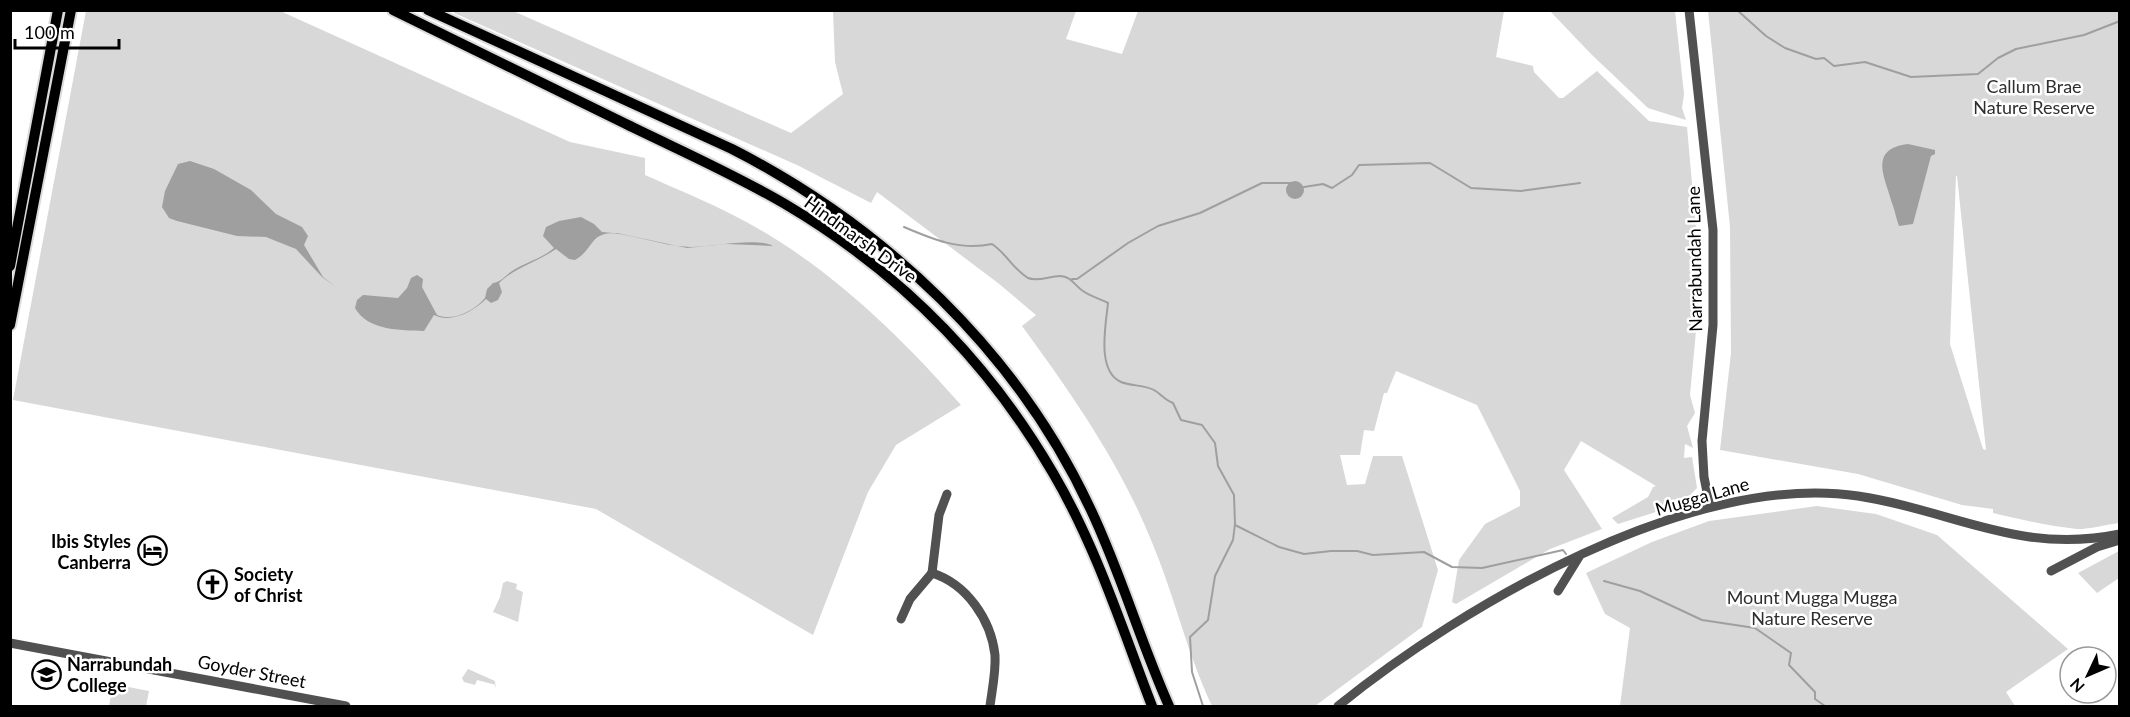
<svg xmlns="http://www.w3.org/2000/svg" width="2130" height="717" viewBox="0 0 2130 717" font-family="Lato,sans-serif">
<rect width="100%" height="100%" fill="#fff"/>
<g fill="#d8d8d8" fill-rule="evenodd">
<path d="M278,10l292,132 75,16v17c29,13 59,25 88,40 89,45 163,116 228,190l-65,40 -28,47 -55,143 -217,-126 -583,-109 73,-389z"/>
<path d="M456,10l57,1 278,122 52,-39 -8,-32 -2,-51h243l-10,28 56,15 16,-43h366l-8,46 37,9 1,6 25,26h4l34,-27 52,50 38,6 12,135 -3,69 -6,64 5,18 -8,13 6,22 -8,-4 -1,14 8,-1 5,31 -16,16 -63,20 -6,-6 36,-21 5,-10 3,-1 -75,-45 -17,29 38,59 -52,20 -94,55 -4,-2 7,-42 26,-36 35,-18v-15l-43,-86 -81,-34 -9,22h-3l-10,38 -10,-1 -4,25h-20l7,30 18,-1 8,-28h29l36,114 -16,57 -107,79h-103c-25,-53 -38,-112 -61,-166 -31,-77 -80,-147 -129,-214l14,-11 -38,-32 -121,-91 -6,11 -74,-38 -343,-152z"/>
<polygon points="1550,11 1675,11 1684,94 1682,108 1686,120 1648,108 1591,54"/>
<path d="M1708,11h411v512c-8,1 -35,7 -42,6 -28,-3 -55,-9 -84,-16v-4l-31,-4 -104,-31 -138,-24 11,-97 -1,-126zM1956,176h1l29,274 -3,-1 -33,-105z"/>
<polygon points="1817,506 1876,514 1937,535 2068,649 2006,692 2015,706 1620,706 1630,628 1605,614 1586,573 1652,542 1709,521"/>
<polygon points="2119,551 2119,578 2097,593 2078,573"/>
<polygon points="507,581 517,584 516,589 523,592 518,622 493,612 500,597 503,583"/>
<polygon points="468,669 495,681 496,690 496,685 477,680 475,685 464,682 462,678"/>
<polygon points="113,684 149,691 146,706 109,706"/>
</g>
<g fill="#9f9f9f">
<path d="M1908,144l27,6v4l-4,2 -18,68 -14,2c-3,-8 -4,-15 -7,-23 -6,-24 -25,-54 16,-59z"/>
<polygon points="190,161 214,169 251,190 276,214 302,227 308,236 304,245 323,277 336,287 322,277 296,249 266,237 237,236 177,221 169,218 162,207 165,191 178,164"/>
<circle cx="1295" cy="190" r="9"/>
<path d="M581,217l13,7 8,8c29,1 58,14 88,15 20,0 68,-10 83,-1l-47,-2 -39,4 -70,-15c-29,-1 -22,16 -42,27l-6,-1 -13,-10c-19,13 -40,18 -57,34l3,9 -4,8 -7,3 -5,-4c-12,12 -35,25 -52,16l-10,16c-24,-1 -56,0 -69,-23l2,-8 6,-5 35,3 9,-10 4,-10 6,-3 6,4 -1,8 15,28c17,7 38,-5 48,-17l2,-9 6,-6c8,-1 12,-7 19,-12 14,-9 29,-12 42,-23l-11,-12 3,-9 13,-6z"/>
</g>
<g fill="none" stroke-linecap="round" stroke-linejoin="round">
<g stroke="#9f9f9f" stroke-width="2">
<polyline points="1737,10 1766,36 1785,48 1816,59 1824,58 1834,66 1865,62 1911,77 1978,74 1998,58 2016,49 2084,35 2120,21"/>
<polyline points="1304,187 1323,184 1332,188 1352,175 1359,165 1430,163 1471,188 1521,191 1580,183"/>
<path d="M904,227c28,12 56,24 88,17 14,9 21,25 36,34 9,4 22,-2 32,-2 11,0 15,10 23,15 7,5 17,8 25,12 -2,21 -12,68 13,79 10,4 24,3 33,8 7,4 11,10 19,13l8,17 21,5 13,18 3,23 16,29 1,29 -2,16 -18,36 -7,44 -18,17 2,35 11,34"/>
<polyline points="1072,279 1077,279 1128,243 1158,226 1200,213 1262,183 1293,183"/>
<polyline points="1235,525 1279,547 1304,554 1331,551 1357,551 1373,555 1424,552 1452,567 1482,568 1563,550 1566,554"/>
<polyline points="1604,581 1640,591 1702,620 1755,628 1791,653 1789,665 1815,692 1815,699 1825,706"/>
</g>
<defs>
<g id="major">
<path d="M393,10c78,38 155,76 233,114 53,26 108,50 159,80 112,66 203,157 268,269 43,73 69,155 99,233"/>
<path d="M428,10l304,139c153,78 285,203 358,359 31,65 50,133 79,198"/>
<polyline points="10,266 58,10"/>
<polyline points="10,325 71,10"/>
</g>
</defs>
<use href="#major" stroke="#dbdbdb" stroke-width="14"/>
<g stroke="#515151" stroke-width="9">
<polyline points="1689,10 1713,230 1713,325 1702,441 1704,477 1710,507"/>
<polyline points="2051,571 2097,547 2120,540"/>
<path d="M932,573c35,11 59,47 63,82 1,17 -3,35 -5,51"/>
<polyline points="932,573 939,515 947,494"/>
<polyline points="1558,591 1579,557"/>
<polyline points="901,619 910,599 932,573"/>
<polyline points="10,643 346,706"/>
<path d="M1338,706c125,-101 354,-235 520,-210 94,14 160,59 262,38"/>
</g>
<use href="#major" stroke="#000" stroke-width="10"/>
</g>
<defs>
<symbol id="hotel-ring" viewBox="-11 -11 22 22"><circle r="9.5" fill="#fff" stroke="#000" stroke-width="1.5"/><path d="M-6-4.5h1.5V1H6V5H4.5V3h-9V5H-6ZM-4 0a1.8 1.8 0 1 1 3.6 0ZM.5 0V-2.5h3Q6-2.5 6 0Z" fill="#000"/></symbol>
<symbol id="church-ring" viewBox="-11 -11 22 22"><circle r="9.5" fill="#fff" stroke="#000" stroke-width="1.5"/><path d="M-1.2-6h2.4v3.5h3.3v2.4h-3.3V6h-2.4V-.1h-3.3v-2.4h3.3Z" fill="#000"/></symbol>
<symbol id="school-ring" viewBox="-11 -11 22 22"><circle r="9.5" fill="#fff" stroke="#000" stroke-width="1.5"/><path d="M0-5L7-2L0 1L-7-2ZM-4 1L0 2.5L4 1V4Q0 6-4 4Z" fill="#000"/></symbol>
</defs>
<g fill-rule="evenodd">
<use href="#hotel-ring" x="136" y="534" width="33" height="33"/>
<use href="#church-ring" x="196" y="568" width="33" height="33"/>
<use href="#school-ring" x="30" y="658" width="33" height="33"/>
</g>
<g text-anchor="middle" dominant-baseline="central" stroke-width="5" stroke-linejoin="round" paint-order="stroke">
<g font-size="18" fill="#2f2f2f" stroke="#fff">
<text x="2034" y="86">Callum Brae<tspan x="2034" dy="21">Nature Reserve</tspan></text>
<text x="1812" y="597">Mount Mugga Mugga<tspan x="1812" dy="21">Nature Reserve</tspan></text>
</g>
<g font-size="18" fill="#000" stroke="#fff">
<text transform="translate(861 239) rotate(36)">Hindmarsh Drive</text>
<text transform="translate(1694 259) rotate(-91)">Narrabundah Lane</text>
<text transform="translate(1702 496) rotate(-16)">Mugga Lane</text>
<text transform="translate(252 671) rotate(11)">Goyder Street</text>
</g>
<g font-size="18" font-weight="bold" fill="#000" stroke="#fff" text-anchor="start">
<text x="131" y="541" text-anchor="end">Ibis Styles<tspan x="131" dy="21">Canberra</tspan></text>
<text x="234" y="574">Society<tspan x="234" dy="21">of Christ</tspan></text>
<text x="67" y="664">Narrabundah<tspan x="67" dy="21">College</tspan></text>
</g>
</g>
<rect width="2130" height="717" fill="none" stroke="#000000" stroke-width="24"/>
<g transform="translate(2088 675) rotate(226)"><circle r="28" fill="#ffffff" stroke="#999999" stroke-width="1.5"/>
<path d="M0-4.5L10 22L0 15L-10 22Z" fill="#000000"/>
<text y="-9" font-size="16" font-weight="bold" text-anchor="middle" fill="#000000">N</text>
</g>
<path d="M15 39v9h104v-9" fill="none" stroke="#000000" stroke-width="3"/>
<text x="24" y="39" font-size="18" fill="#000000" stroke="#ffffff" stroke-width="4.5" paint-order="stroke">100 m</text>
</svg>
